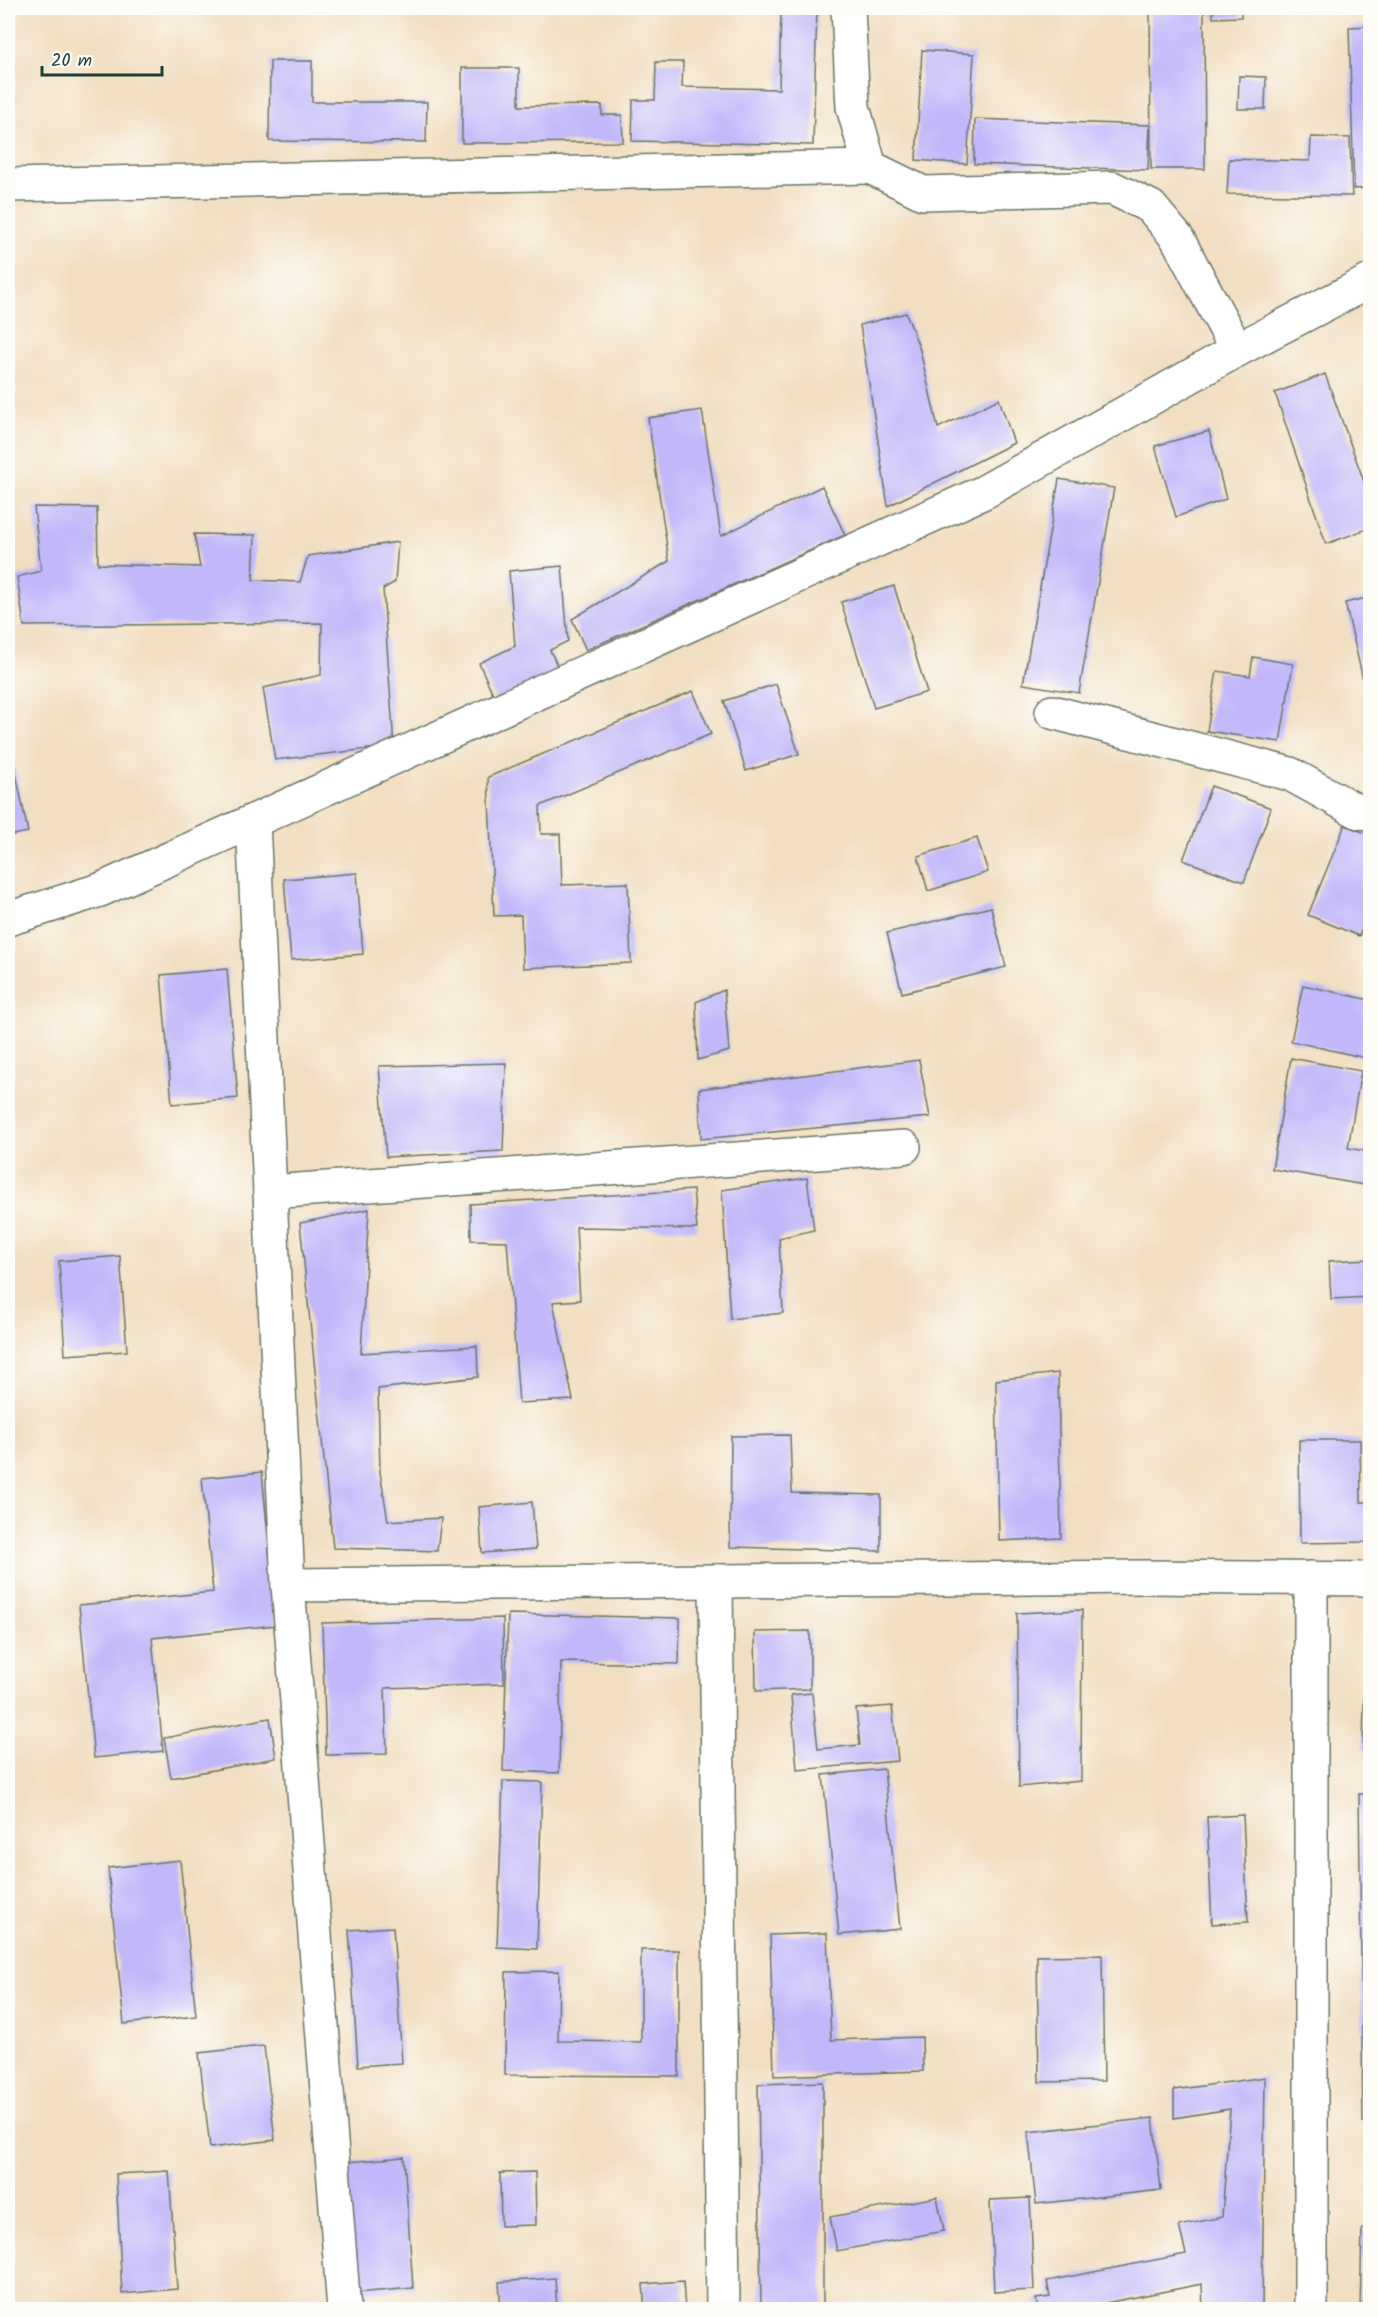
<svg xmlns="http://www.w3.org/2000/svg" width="1378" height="2317" viewBox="0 0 1378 2317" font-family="Kalam,sans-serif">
<rect width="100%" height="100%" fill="#fdfcf7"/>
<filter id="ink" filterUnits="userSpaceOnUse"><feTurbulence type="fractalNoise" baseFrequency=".0167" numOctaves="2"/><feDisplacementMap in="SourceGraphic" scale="12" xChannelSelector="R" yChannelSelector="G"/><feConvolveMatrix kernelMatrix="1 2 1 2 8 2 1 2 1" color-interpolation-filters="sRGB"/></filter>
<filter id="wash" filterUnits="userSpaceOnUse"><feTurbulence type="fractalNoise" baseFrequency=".008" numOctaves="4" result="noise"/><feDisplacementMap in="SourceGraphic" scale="24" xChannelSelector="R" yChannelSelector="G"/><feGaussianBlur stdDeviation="1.35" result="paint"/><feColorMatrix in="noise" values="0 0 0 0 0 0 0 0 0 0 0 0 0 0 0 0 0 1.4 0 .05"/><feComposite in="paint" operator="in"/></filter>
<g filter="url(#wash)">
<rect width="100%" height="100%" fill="#f2dec0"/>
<g id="blocks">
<g fill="#c1b7fa">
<polygon points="781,8 817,8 813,145 632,141 633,100 655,100 656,62 683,62 682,87 779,89"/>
<polygon points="1150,8 1204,8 1205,169 1151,169"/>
<polygon points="1213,8 1241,8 1241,17 1213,18"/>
<polygon points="1370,26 1370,188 1354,189 1349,27"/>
<polygon points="922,50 974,54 967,164 916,160"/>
<polygon points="270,61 312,61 312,102 427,102 426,142 269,141"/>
<polygon points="462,68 519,68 519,106 602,105 602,115 622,115 623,142 462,143"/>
<polygon points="1239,76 1266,77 1265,109 1238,109"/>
<polygon points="975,119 1150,125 1148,170 974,164"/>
<polygon points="1311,137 1350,138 1352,196 1227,194 1229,159 1310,161"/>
<polygon points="906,313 920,350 938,428 999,399 1014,443 888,506 860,325"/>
<polygon points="1325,374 1370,498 1370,528 1326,544 1275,393"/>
<polygon points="702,410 721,536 822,486 845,535 586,650 572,619 669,561 648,418"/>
<polygon points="1209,431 1226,499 1176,517 1155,446"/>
<polygon points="1059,479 1114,488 1079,693 1023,684"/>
<polygon points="34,507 97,508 98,564 200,567 194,534 255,535 253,580 300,582 308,556 398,542 395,582 383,589 394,746 275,760 263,688 321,675 322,623 24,626 17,577 41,571"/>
<polygon points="562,566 568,641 550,650 562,676 498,705 479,663 515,646 509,571"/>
<polygon points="894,586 927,692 874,708 841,602"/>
<polygon points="1370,597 1370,709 1345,603"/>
<polygon points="1253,657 1293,664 1280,742 1207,731 1217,671 1250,676"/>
<polygon points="776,684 799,754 746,771 724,701"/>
<polygon points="693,691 711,734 540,806 541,834 560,834 562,885 628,883 631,963 523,968 521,915 494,916 488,777"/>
<polygon points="14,764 28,832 8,836 8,767"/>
<polygon points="1211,786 1271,808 1244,882 1183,860"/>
<polygon points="1345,825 1370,835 1370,909 1359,936 1308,915"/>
<polygon points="977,838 988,872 928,891 918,856"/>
<polygon points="357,873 363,954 291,960 284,879"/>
<polygon points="991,907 1006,967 902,993 887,933"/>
<polygon points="227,969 238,1098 172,1104 161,975"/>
<polygon points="1303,985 1370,1000 1370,1059 1291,1041"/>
<polygon points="724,990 729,1051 698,1060 696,1002"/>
<polygon points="1291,1058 1361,1071 1348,1148 1370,1152 1370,1186 1272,1169"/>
<polygon points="919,1060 930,1117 701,1139 699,1089"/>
<polygon points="506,1063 503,1151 386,1157 379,1066"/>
<polygon points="807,1178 814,1230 779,1238 783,1313 730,1319 722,1190"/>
<polygon points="693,1190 697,1229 576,1227 580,1300 553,1302 573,1400 519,1403 507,1241 471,1240 470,1204"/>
<polygon points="369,1209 361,1353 477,1346 478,1377 378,1389 380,1472 388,1521 441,1518 437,1551 333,1548 300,1223"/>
<polygon points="120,1256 127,1351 65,1355 59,1261"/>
<polygon points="1370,1259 1370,1297 1331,1299 1329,1261"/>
<polygon points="1058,1373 1061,1538 999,1541 996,1380"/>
<polygon points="790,1435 792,1493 881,1495 881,1551 730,1547 731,1436"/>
<polygon points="1299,1440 1360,1440 1361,1502 1370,1502 1370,1542 1300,1543"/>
<polygon points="262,1472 276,1625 152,1638 163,1751 94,1758 79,1605 213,1592 202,1478"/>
<polygon points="532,1502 536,1549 482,1553 479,1507"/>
<polygon points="1366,1603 1370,1604 1370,1751 1363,1750"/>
<polygon points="1082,1610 1081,1781 1019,1787 1017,1613"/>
<polygon points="508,1614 680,1618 679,1664 561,1662 559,1773 503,1771"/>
<polygon points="503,1618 504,1684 385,1688 387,1754 326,1755 322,1623"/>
<polygon points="810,1631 810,1689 756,1691 755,1632"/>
<polygon points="812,1693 818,1749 860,1745 856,1709 892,1706 898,1761 797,1770 791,1695"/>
<polygon points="270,1718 276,1758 171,1778 164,1738"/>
<polygon points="884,1769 900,1929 839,1935 823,1775"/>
<polygon points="503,1781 542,1782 537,1949 497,1947"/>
<polygon points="1359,1794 1370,1794 1370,2122 1363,2122"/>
<polygon points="1243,1815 1248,1922 1212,1924 1207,1817"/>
<polygon points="180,1860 196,2016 124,2024 108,1868"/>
<polygon points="393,1927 402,2063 358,2066 349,1930"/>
<polygon points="827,1933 831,2040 922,2037 923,2071 774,2076 770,1935"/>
<polygon points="641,1950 679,1950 679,2076 505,2075 506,1972 559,1971 558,2041 641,2042"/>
<polygon points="1102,1955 1104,2081 1039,2082 1037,1956"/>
<polygon points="264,2046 275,2140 210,2148 199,2053"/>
<polygon points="1265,2077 1262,2310 1203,2310 1202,2284 1070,2310 1038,2310 1036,2299 1050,2297 1047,2281 1186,2254 1179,2226 1222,2217 1230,2109 1174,2118 1174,2090"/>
<polygon points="823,2082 823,2310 761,2310 758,2084"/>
<polygon points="1153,2118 1161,2190 1036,2204 1028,2132"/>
<polygon points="404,2157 413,2288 356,2293 347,2162"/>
<polygon points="169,2171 177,2289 122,2294 116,2174"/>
<polygon points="535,2172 536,2225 501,2226 500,2173"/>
<polygon points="937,2197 944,2231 837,2251 830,2217"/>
<polygon points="1030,2198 1034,2290 994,2292 990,2200"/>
<polygon points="1362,2229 1370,2230 1370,2310 1360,2310"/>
<polygon points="555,2278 557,2310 501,2310 499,2282"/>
<polygon points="683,2281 685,2310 645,2310 643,2284"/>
</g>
</g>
</g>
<g filter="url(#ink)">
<use href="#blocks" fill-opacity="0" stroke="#697565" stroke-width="1.5"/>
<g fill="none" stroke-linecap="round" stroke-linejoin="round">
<defs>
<g id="street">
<polyline points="848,8 853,107 870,167 923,193 1112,188 1151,207 1177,238 1237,350"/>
<polyline points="8,185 870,167"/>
<polyline points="1052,712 1290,774 1359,812 1370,813"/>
<polyline points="253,821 288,1585 344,2310"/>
<polyline points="8,919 100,890 984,492 1237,350 1370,281"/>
<polyline points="270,1192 904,1147"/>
<polyline points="716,1581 723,2310"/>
<polyline points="288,1585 1146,1577 1370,1579"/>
<polyline points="1311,2310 1311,1578"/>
</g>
</defs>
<use href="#street" stroke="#697565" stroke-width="36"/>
<use href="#street" stroke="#fff" stroke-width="33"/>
</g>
</g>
<rect width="1378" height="2317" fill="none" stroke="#fdfcf7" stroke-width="30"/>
<path d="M42 66v9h120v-9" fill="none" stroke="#1f3d34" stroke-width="3"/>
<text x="51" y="66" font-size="18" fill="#1f3d34" stroke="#fdfcf7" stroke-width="4.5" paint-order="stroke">20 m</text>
</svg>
